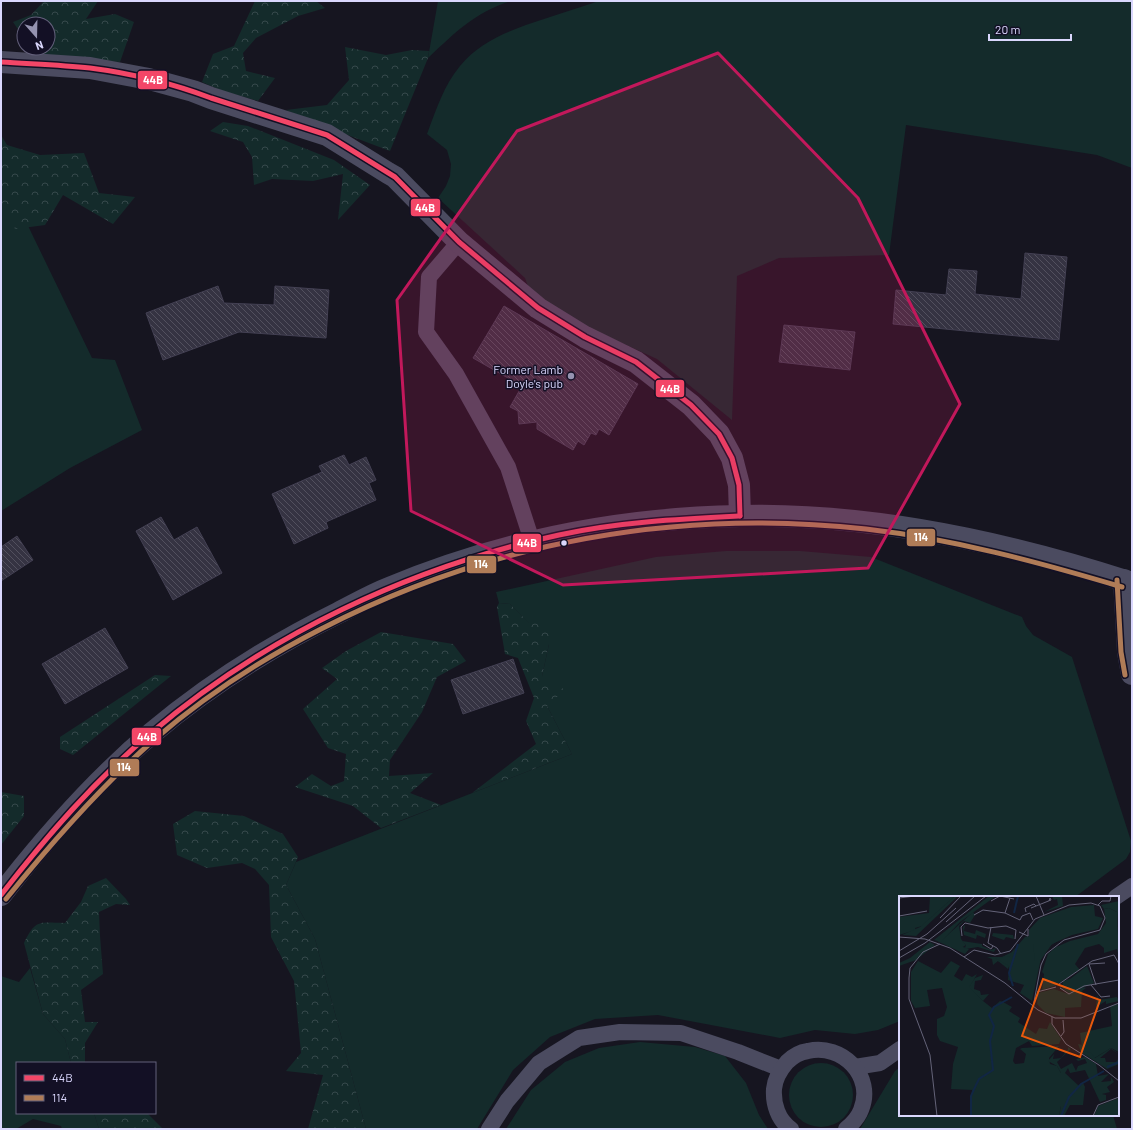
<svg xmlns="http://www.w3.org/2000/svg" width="1133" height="1130" viewBox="0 0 1133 1130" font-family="Barlow,sans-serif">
<defs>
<pattern id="forest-crowns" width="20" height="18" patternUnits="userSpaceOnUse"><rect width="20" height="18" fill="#142b2b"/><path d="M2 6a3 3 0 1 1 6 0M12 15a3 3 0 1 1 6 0" fill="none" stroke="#36494b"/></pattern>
<pattern id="building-back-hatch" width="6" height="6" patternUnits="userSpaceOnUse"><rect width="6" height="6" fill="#353342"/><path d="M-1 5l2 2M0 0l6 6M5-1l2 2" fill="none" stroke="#52505e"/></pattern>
</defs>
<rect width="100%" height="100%" fill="#161520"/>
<g fill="#142b2b">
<path d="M438,1h73c-37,12 -55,31 -83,57z"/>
<path d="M599,1h533v167l-35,-13 -191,-30 -17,130 -110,3 -42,18 -5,144 -75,-61 -90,-41 -37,-26 -5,-14 -87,-80 8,-12 4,-10 1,-12 -4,-14 -20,-16c9,-24 17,-49 33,-68 21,-26 53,-37 84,-47 18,-6 37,-12 55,-18z"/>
<polygon points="1,170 92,358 115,360 142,430 70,468 1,511"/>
<polygon points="726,551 800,551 871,557 1022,617 1026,626 1033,635 1072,657 1131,841 1130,852 1126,859 1075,897 900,897 900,1021 878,1030 855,1034 815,1030 780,1038 658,1015 595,1019 550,1037 513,1070 477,1129 366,1129 315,939 286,885 296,862 572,754 547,706 542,676 549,644 510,604 499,603 496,592 656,557"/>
<polygon points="30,968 43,1014 65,1039 71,1063 17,1063 17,1113 94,1113 99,1129 62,1129 61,1126 33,1119 16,1129 1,1129 1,976 19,982"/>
<polygon points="640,1042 695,1047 725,1056 746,1083 759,1115 768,1129 506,1129 531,1090 565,1062 599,1048"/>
<circle cx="821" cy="1095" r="32"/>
<polygon points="900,1067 900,1115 1113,1115 1117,1129 860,1129 895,1071"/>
</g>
<g fill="url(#forest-crowns)">
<polygon points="44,1 98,1 86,19 115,14 134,22 120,62 38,57 32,48 48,48 48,24 24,24 24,38 13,22 31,15"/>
<polygon points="255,1 316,1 325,8 298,16 256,38 243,53 246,71 275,78 258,101 220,90 202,82 213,54 234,46"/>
<polygon points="345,47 386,55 412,50 429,51 428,58 390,151 308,120 286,110 327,105 349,80"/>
<polygon points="223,122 248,126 334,160 370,185 338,220 343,174 313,181 272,179 254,185 252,157 243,142 210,131"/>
<polygon points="1,135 7,145 40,155 84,153 99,193 135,197 113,224 63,195 45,225 15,229 1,200"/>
<polygon points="499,603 510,604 529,623 551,624 549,644 542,676 565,690 547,706 572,754 472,793 536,744 526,721 534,698 518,658 505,654 497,607"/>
<polygon points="381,632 453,644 466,661 437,677 422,712 390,760 389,776 433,773 410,793 441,805 381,828 353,806 295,787 312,774 331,786 344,781 346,754 328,748 303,709 337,679 322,668 346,651"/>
<polygon points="155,675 171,676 73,755 60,749 60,737"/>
<polygon points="1,792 24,796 24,816 1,845"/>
<polygon points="195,811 244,816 283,834 298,857 286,885 315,939 366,1129 308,1129 323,1075 286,1071 301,1053 294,981 271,937 269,885 255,869 242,863 207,868 177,855 173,824"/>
<path d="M106,878l20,21 4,6 -14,-1 -17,8 1,24 3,38 -22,16 4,32h13l-13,21v20h-14l-6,-24 -22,-25 -19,-71c12,-25 16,-20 41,-20l16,-21 7,-16z"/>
<polygon points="94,1113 148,1114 163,1129 99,1129"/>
</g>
<g fill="url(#building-back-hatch)" stroke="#434053">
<polygon points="1025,253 1067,257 1059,340 893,324 896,290 946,295 949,269 977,271 975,294 1021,299"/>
<polygon points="218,286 224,303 274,305 275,286 329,290 326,338 239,332 163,360 146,313"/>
<polygon points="504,306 638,384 609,435 599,429 596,435 591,433 584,445 578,441 573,450 537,429 537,422 519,424 518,411 510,407 522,386 473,358"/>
<polygon points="784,325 855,332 850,370 779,362"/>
<polygon points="344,455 349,465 366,457 376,480 369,483 376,500 326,522 328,528 294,544 272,494 322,472 319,466"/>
<polygon points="161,517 174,540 197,527 222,573 173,600 136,531"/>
<polygon points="17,536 33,560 1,581 1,547"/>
<polygon points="105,628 128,668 65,704 42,664"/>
<polygon points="513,659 524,693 463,714 451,680"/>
</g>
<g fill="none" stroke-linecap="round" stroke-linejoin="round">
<g stroke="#4b4b60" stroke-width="16">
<polyline points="459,242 429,277 426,332 456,374 508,467 532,541"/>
<polyline points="1116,897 1132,886"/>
<polyline points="855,1067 880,1063 900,1049"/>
<polyline points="489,1129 507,1101 539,1063 579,1038 620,1032 681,1033 738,1052 781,1069"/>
<path d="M791,1129c-13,-9 -18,-25 -17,-40 1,-11 6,-19 13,-27 6,-6 14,-10 21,-11 34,-8 67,25 53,59 -3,8 -9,14 -15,19"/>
</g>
<polyline stroke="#4b4b60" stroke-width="22" points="1124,580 1128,652 1132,674"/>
<g stroke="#4b4b60" stroke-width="22">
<polyline points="1,62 90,68 149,79 193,91 211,98 327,135 388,173 395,177 459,242 538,308 585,337 636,362 691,405 719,434 732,458 739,485 740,516"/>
<path d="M1,895c45,-58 94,-114 151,-162 57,-48 119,-87 186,-120 16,-8 33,-18 51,-25 111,-46 231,-70 351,-72 130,-3 269,27 392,67"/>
</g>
<defs>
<g id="bus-1">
<path d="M1,62c29,2 59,3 89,6 39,5 84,16 121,30l116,37 68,42 64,65 79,66 47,29 51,25 55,43 28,29 13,24 7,27 1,31"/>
<path d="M1,895c45,-58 93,-114 150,-162 116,-98 259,-166 408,-198 60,-13 121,-16 181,-19"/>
</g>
<g id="bus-2">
<polyline points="1117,580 1121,652 1125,675"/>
<path d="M6,899c46,-57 94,-112 149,-160 50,-43 107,-80 166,-110 169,-87 356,-121 545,-100 87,10 172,33 256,58"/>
</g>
</defs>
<use href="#bus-1" stroke="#131025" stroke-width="8"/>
<use href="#bus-2" stroke="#131025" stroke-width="8"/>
<use href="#bus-1" stroke="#f34667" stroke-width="5"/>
<use href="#bus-2" stroke="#b07c57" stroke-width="5"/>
</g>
<path fill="#c2185b" fill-opacity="0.2" stroke="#c2185b" stroke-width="3" stroke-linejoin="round" d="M718,53l140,145 102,206 -92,164 -305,17 -152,-74 -14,-211 120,-169z"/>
<circle fill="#9593b0" stroke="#131025" stroke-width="1.5" cx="571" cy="376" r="4"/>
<circle fill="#dad7fd" stroke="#131025" stroke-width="1.5" cx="564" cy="543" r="3.5"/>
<g text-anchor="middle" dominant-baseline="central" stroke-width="3" stroke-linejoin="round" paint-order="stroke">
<g font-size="12" fill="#dad7fd" stroke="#131025" text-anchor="end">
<text x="563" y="369">Former Lamb<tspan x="563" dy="14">Doyle's pub</tspan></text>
</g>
</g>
<g transform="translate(899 896)">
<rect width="220" height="220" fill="#161520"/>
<path d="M31,0h25l-33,30 -7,2 1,2 -17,5v-18l30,-4zM153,0h10l1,10 -19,6 14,-7 -1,-6 -3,1zM210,12l8,4 2,47 -2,-10 -13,4v-5l-5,-4 -14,4 -10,16 5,6 -26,16 -12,4 2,-16 -2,-2 6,-18 8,-7 14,-6 28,-7 8,-11 -2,-14zM74,16l2,3 -5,8 -6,-2 -5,5 2,13 5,6 -3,2 6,2 -4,5 -28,-13 5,-1zM66,29l-1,6 11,3 1,-4 10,4 -1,4 -8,-3 -1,4 -12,-4 -1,-8zM94,37l20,2 1,4 -8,-2 -2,3 -12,-4zM162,43l-13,8 -7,11 -9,43 -12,-8 4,-8 -16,-5 1,-13 -19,-10h12l8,-3 9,-10h29zM19,65l23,12 10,-12 9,5 -6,10 8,5 4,-7 6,3 5,-3 -7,13 13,14 9,7 8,-7 3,1 9,5 -3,4 11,7 -2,4 18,12 3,-6 8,1 3,-7 11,17 -2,5 -27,2 -3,-5 -13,7 -3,13 2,3 9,-1 2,-9 -6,-5 2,-1 37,-2 -10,12 1,6 7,2 4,7v33l-2,10h-89l2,-26 -21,-1 2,-25 5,-17 -18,-6 -3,-6v-16l7,-3 3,-9 -5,-19 -15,2 3,16 -15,2 -4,-7v-29zM188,70l7,17 -25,10 -7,-5 1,-7 7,-2zM183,91l4,1 -4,3 -1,16 -16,1v9l-19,-4 -9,-9 1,-11 16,-4 14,5zM198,99l2,5 18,-3 2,4 -13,3v-3l-10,6zM220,108v48l-8,-4 -18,11 -10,-5 -3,-21 32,-7 -2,-20zM220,202v18h-25l4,-10z" fill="#142b2b"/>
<path d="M56,0h3l-42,40 -14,-1 18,-8zM90,0h7l-36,26 -19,20 -7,-2zM220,5v41l-2,-30 -8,-4 -5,1 -3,-4zM63,45l20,3v2l9,4 5,-2 -2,4 -16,-5 -13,2 -3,-3 3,2 1,-3zM31,46l5,3 -19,15 -17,6v-3l11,-5zM113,56l-2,4 -15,2 14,8 -1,3 -10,-8 -5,4 -1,-6 -5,-2h15zM84,79l-2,5 -6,1 -1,8 6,2 1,4 8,-1 -6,7 -14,-14 6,-9zM179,148l5,1 1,6 7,2 4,5 16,-10 8,6 -8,-5 -11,9h5l1,4h10l2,-3 1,5 -12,5 -26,-17zM169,151l3,2 -14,13 4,7 11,-6 4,8 2,-5 9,-3 -2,-4 -7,2 -2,-2 9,-2 11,7 2,12 11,-2 -8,8 10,-1v-4l3,5 -7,5 3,5 -8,2 4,1v5l-6,2 -15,-32 -15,3 -2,-5 -3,5 14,13 4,-3 2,4 -2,18h-13l-6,11h-5l2,-10v-33l-4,-7 -9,-5 6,-7 -1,5 8,-1 4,-5 -2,-2 5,-1z" fill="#142b2b"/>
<path d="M195,9l1,11 8,2 -5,11 -26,6 -20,9 -12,17h-5l-2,-17h-14l6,-7 4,-1v-6l11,-12 31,-11z" fill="#142b2b"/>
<path fill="none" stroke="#112644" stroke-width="2" d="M115,17l4,-17M114,90l-4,-13 9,-29M208,171l12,-5M72,220v-20l5,-11 3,-6 14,-9 -3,-29 4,-15 -5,-11 5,-8 18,-10M162,220l8,-19 12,-13 23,-13"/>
<path fill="none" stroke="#646378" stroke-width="1" d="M137,0l8,19M0,2l16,-2M92,5l9,-5 14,3M199,9l4,-4h8l1,-5M132,12l20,-8 -1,-2 -1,3M127,16l-1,-4 9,-4 2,2M106,17l5,-15M75,19l9,-5 22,3 15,7 2,-4 8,-3 3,7M0,20l28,-5M41,22l21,-22M47,26l29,-26M107,30l10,4 -1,9M92,31l-3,16 9,5 4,6M120,36l9,4v-7M63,40l-1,-9 4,-4 23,5 18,-2M0,41l26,2 25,9 55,35 33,27 17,8h26l38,-15M84,48l8,5 2,-3M0,55l28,-17 29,-26M65,61l10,-7 21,5 15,-4 25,-32 34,-14 22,-2 9,3 5,12 -5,12 -36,10 -18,14 -5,11 -8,42M0,62l26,-15 61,-47M190,68l7,21M190,68l16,-1M160,88l33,-23 22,-6 5,9M192,89l10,12 9,-1M161,92l9,6 15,-8 35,-6M138,96l19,-5M153,121v7l14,20 33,21 20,16M162,140l3,-4 -1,-12M38,220l-7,-61 -21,-56v-21l1,-10 13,-16 17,-8M194,220l5,-11 21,-8"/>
<path fill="#e8590c" fill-opacity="0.15" stroke="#e8590c" stroke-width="2" d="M144,83l57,21 -20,57 -58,-21z"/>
<rect width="220" height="220" fill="none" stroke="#dad7fd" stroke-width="2"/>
</g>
<g stroke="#131025" stroke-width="1.5">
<rect x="137" y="70" width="31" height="20" rx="4" fill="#f34667"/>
<rect x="410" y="198" width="31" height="19" rx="4" fill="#f34667"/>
<rect x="655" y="379" width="30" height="19" rx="4" fill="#f34667"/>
<rect x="906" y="528" width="30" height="19" rx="4" fill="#b07c57"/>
<rect x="512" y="533" width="30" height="20" rx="4" fill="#f34667"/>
<rect x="466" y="555" width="31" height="19" rx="4" fill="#b07c57"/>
<rect x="131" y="727" width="31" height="19" rx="4" fill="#f34667"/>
<rect x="109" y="758" width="31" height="19" rx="4" fill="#b07c57"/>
</g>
<g font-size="11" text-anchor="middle" font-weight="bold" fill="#fff">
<text x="153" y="84">44B</text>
<text x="425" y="212">44B</text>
<text x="670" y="393">44B</text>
<text x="921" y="541">114</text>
<text x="527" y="547">44B</text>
<text x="481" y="568">114</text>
<text x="147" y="741">44B</text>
<text x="124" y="771">114</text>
</g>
<rect width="1133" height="1130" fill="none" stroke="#dad7fd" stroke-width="4"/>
<rect x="16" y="1062" width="140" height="52" fill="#131025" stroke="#63607b"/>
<rect x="24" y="1075" width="20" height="6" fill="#f34667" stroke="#63607b"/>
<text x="52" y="1082" font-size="12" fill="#dad7fd">44B</text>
<rect x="24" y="1095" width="20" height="6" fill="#b07c57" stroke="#63607b"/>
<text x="52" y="1102" font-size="12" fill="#dad7fd">114</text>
<g transform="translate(36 36) rotate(160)"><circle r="19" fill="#131025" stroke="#63607b"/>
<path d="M0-3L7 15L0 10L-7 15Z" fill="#9593b0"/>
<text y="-6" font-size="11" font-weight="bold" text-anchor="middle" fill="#dad7fd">N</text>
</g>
<path d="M989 34v6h82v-6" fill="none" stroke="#dad7fd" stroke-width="2"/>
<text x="995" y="34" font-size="12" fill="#dad7fd" stroke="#131025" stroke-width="3" paint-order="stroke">20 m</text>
</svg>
